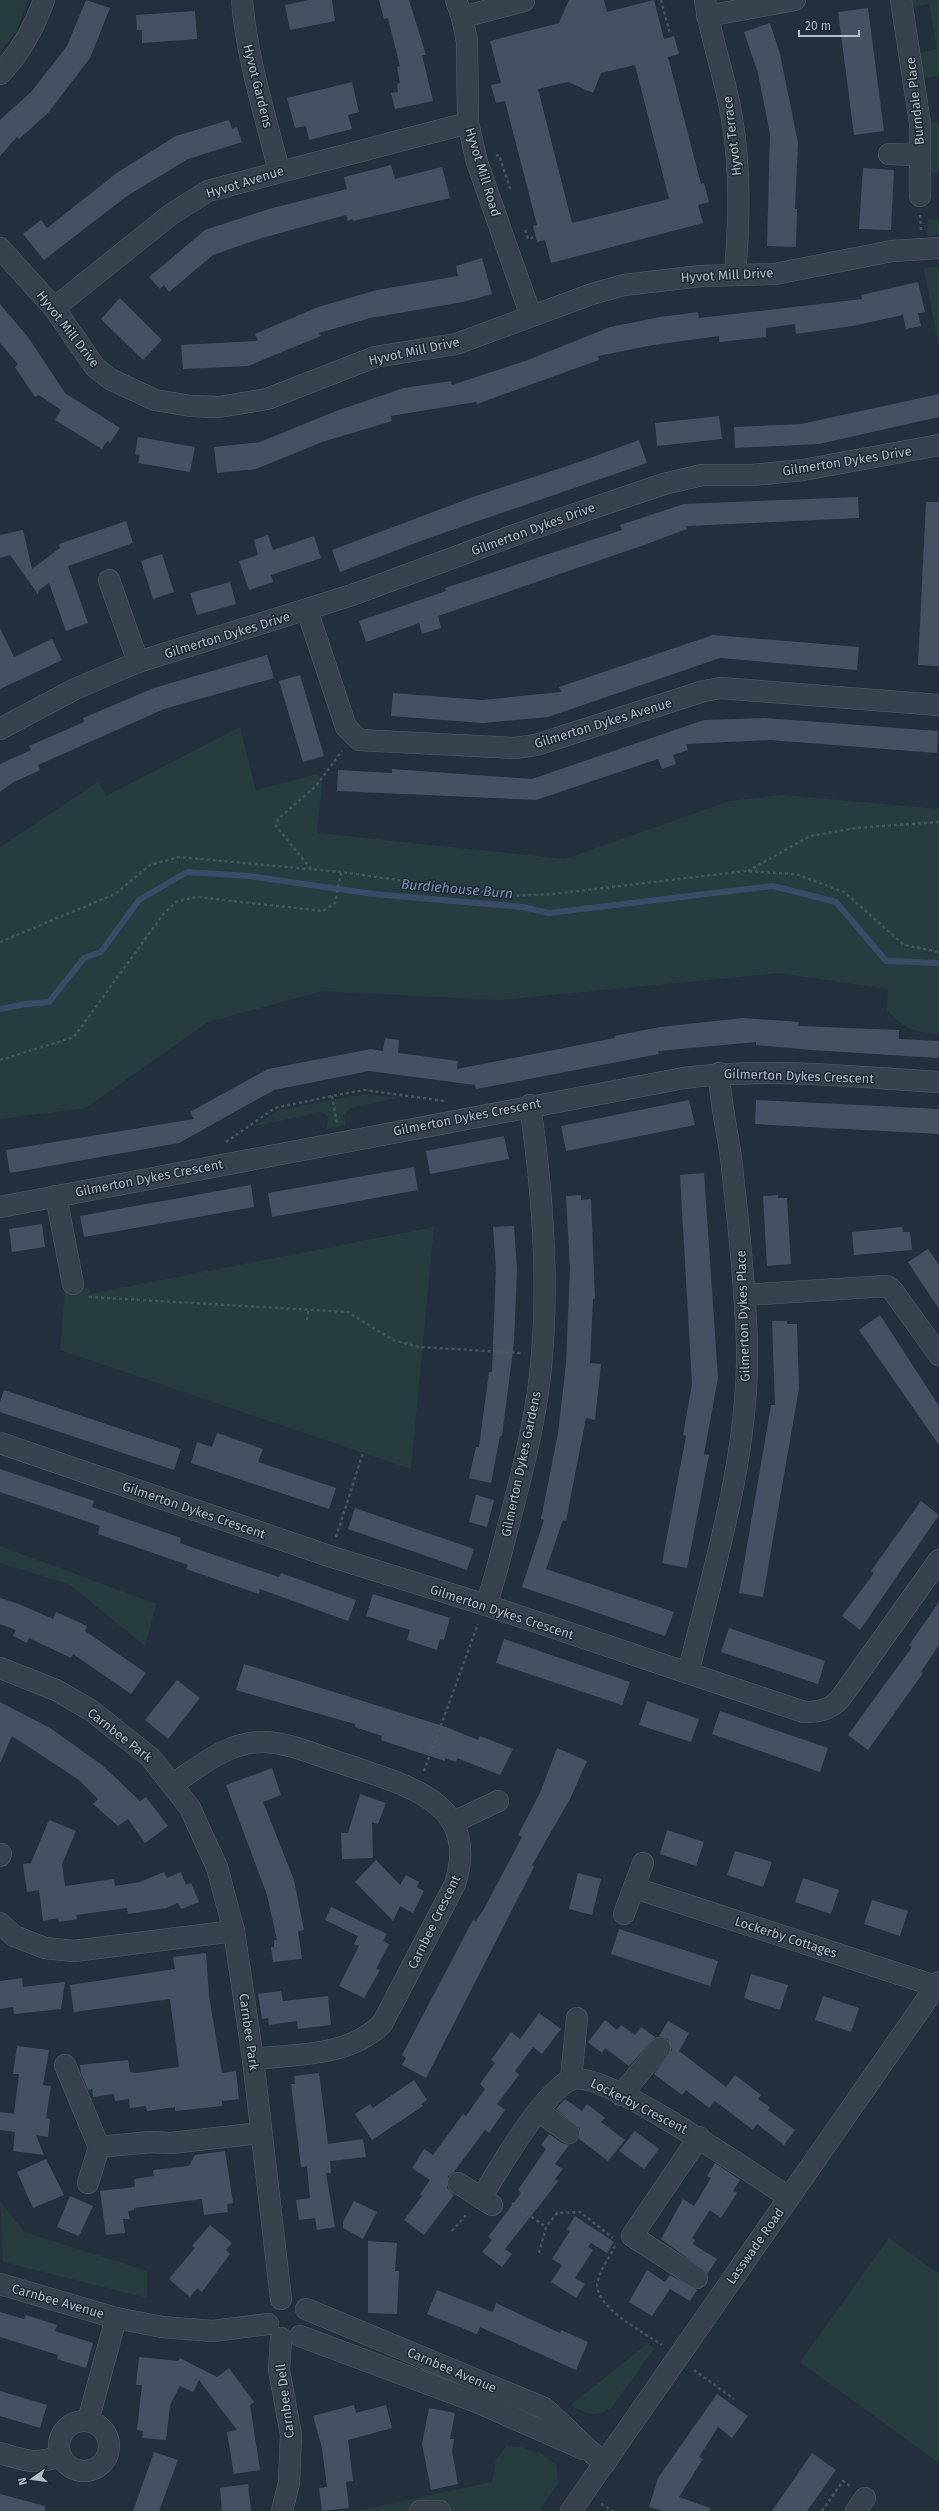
<svg xmlns="http://www.w3.org/2000/svg" width="939" height="2511" viewBox="0 0 939 2511" font-family="'Fira Sans',sans-serif">
<rect width="100%" height="100%" fill="#242f3e"/>
<g fill="#263c3f">
<polygon points="0,0 28,0 16,32 0,52"/>
<polygon points="911,0 939,0 939,76 923,78 920,53 937,49 929,4 912,7"/>
<polygon points="939,122 939,173 929,172 929,123"/>
<polygon points="928,219 939,220 939,234 927,236"/>
<polygon points="939,267 939,343 938,343 924,268"/>
<path d="M240,727l16,63 61,-16 5,9 -5,50 248,26 165,-58 52,-6 157,14v225c-25,-2 -35,-5 -52,-24l1,-21 -109,-16 -279,27 -178,-9 -114,31 -122,86 -86,11v-272l98,-65 8,14z"/>
<polygon points="364,1094 397,1098 350,1108 343,1116 346,1125 326,1129 329,1118 322,1112 255,1126 279,1110"/>
<polygon points="434,1227 411,1469 60,1350 65,1291 89,1288 90,1294"/>
<polygon points="0,1546 156,1604 145,1646 69,1584 0,1563"/>
<polygon points="0,2201 24,2232 147,2271 147,2298 3,2262"/>
<polygon points="889,2238 939,2274 939,2463 800,2362"/>
<path d="M648,2343l6,6 -42,58c-15,11 -26,7 -41,-2z"/>
<polygon points="506,2446 521,2447 537,2453 538,2451 557,2465 558,2483 539,2511 357,2511 492,2482 496,2460"/>
</g>
<g fill="none" stroke-linecap="round" stroke-linejoin="round">
<polyline stroke="#394c67" stroke-width="6" points="0,1009 26,1004 49,1002 84,958 101,952 139,900 187,872 249,876 373,894 523,907 549,913 773,886 836,902 886,961 939,963"/>
</g>
<g fill="#455162" fill-rule="evenodd">
<polygon points="86,0 110,8 90,58 48,113 19,139 17,137 0,156 0,120 32,91 67,46"/>
<polygon points="309,0 332,0 335,21 290,30 285,5"/>
<polygon points="379,0 409,0 426,55 422,55 433,101 395,109 391,93 398,92 397,84 400,83 397,67 400,66 388,18 384,19"/>
<path d="M569,0h35l3,12 47,-12 10,39 10,-3 5,18 -11,3 33,127 3,-1 5,19 -11,3 5,18 -152,40 -6,-23 -8,2 -4,-16 4,-1 -32,-124 -9,2 -5,-18 10,-2 -11,-42 69,-18zM635,65l34,134 -97,24 -34,-134 30,-7 25,11 8,-20z"/>
<polygon points="868,8 884,131 854,135 838,12"/>
<polygon points="195,11 197,39 142,43 142,30 137,30 136,15"/>
<polygon points="770,23 780,54 798,143 795,209 797,209 796,247 767,246 770,134 758,73 744,32"/>
<polygon points="352,82 359,112 348,115 352,129 309,140 306,126 295,128 287,98"/>
<polygon points="229,120 232,129 237,127 242,142 188,159 127,196 44,260 23,234 41,220 47,228 118,172 176,136"/>
<polygon points="391,165 395,179 442,167 450,198 353,221 352,219 348,221 346,215 262,238 213,255 169,292 164,285 160,289 149,277 205,230 269,209 347,189 344,177"/>
<polygon points="863,168 894,170 891,230 859,229"/>
<polygon points="482,258 492,294 463,302 370,318 319,333 321,336 248,366 183,369 181,345 258,341 255,334 318,307 377,290 458,276 456,266"/>
<polygon points="918,282 925,312 918,313 921,326 906,329 903,315 852,326 796,334 795,324 766,328 766,337 719,342 719,336 653,345 598,356 599,360 477,404 476,402 390,416 392,421 322,442 256,469 217,473 214,447 260,442 336,411 404,388 451,381 452,385 525,361 610,327 660,317 698,312 699,318 862,299 861,295"/>
<polygon points="120,298 162,340 143,360 101,319"/>
<polygon points="0,304 28,337 65,393 120,428 110,443 107,441 102,449 55,420 61,410 39,395 35,397 15,367 18,364 0,343"/>
<polygon points="939,394 939,417 819,444 735,448 734,427 801,424"/>
<polygon points="719,416 722,439 657,446 655,423"/>
<polygon points="138,437 195,447 190,472 138,463 140,455 135,454"/>
<polygon points="639,440 647,463 426,539 340,572 332,550 473,497 579,462"/>
<polygon points="858,497 859,518 686,526 687,529 644,545 438,616 441,628 422,634 419,623 366,642 359,621 446,591 445,588 622,530 620,525 684,504"/>
<polygon points="926,502 939,502 939,666 918,665"/>
<polygon points="126,521 133,543 68,566 88,623 66,631 49,583 38,591 38,594 10,555 0,558 0,535 23,530 32,569 60,548 59,544"/>
<polygon points="268,535 273,550 314,536 321,558 271,575 273,582 249,590 239,561 258,555 254,540"/>
<polygon points="162,554 174,592 153,599 141,561"/>
<polygon points="230,582 236,604 197,615 190,593"/>
<polygon points="0,628 14,657 52,639 62,660 0,689"/>
<polygon points="713,635 859,647 857,670 720,658 548,717 483,723 391,716 393,693 482,700 561,692 559,687"/>
<polygon points="267,655 274,678 164,709 38,765 40,770 14,782 0,792 0,764 31,750 29,746 84,722 83,718 154,688"/>
<polygon points="300,675 324,756 303,762 279,681"/>
<polygon points="765,718 938,731 937,753 770,740 686,744 688,750 673,755 676,764 662,769 658,759 536,800 337,791 338,770 392,773 392,769 532,779 704,720"/>
<polygon points="743,1018 799,1022 798,1026 899,1030 899,1039 939,1041 939,1056 938,1058 812,1050 756,1045 756,1042 658,1051 659,1054 476,1089 475,1085 369,1071 274,1090 179,1143 10,1173 6,1150 194,1119 190,1112 268,1069 371,1049 383,1051 385,1038 399,1040 398,1053 458,1061 457,1069 615,1038 614,1036 660,1027"/>
<polygon points="689,1100 695,1125 566,1151 561,1126"/>
<polygon points="756,1100 939,1109 939,1134 755,1124"/>
<polygon points="504,1136 509,1159 430,1174 426,1151"/>
<polygon points="414,1167 418,1190 272,1217 268,1193"/>
<polygon points="704,1173 718,1378 704,1454 709,1455 687,1568 662,1563 686,1436 683,1435 692,1384 680,1175"/>
<polygon points="251,1185 254,1207 84,1237 80,1216"/>
<polygon points="581,1195 581,1200 591,1199 595,1299 593,1299 590,1363 601,1364 595,1420 586,1418 566,1521 563,1520 546,1569 674,1612 665,1636 522,1587 544,1520 541,1519 558,1433 566,1364 570,1268 566,1196"/>
<polygon points="778,1195 778,1198 787,1198 791,1264 767,1266 763,1196"/>
<polygon points="42,1224 45,1247 12,1252 9,1229"/>
<polygon points="514,1226 517,1269 514,1342 502,1436 500,1436 491,1483 469,1478 476,1447 479,1447 489,1372 492,1372 496,1268 493,1227"/>
<polygon points="902,1227 903,1232 910,1232 912,1250 854,1255 852,1232"/>
<polygon points="928,1249 939,1265 939,1309 908,1262"/>
<polygon points="880,1315 939,1406 939,1445 859,1330"/>
<polygon points="772,1321 787,1321 787,1324 797,1324 799,1388 763,1597 739,1593 771,1405 775,1405"/>
<polygon points="4,1390 181,1449 174,1470 0,1412 0,1402"/>
<polygon points="217,1433 263,1449 258,1462 336,1488 329,1509 191,1463 197,1442 212,1447"/>
<polygon points="0,1469 94,1501 92,1507 181,1538 180,1543 197,1549 279,1577 281,1573 356,1600 348,1621 260,1589 259,1594 186,1569 188,1565 98,1534 100,1526 0,1492"/>
<polygon points="476,1495 494,1500 487,1527 469,1522"/>
<polygon points="921,1501 939,1515 860,1630 842,1616 874,1573 871,1571"/>
<polygon points="355,1508 474,1549 467,1570 348,1529"/>
<polygon points="373,1594 450,1618 444,1640 440,1639 437,1650 407,1640 410,1630 366,1616"/>
<polygon points="0,1598 19,1604 53,1619 56,1612 87,1626 85,1631 146,1673 131,1694 73,1654 71,1658 29,1638 27,1643 13,1636 16,1630 0,1624"/>
<polygon points="939,1602 939,1645 921,1672 923,1673 868,1750 848,1735 912,1647 909,1645"/>
<polygon points="729,1628 825,1661 818,1684 721,1652"/>
<polygon points="504,1639 630,1682 622,1705 496,1663"/>
<polygon points="244,1664 446,1727 478,1740 480,1736 513,1749 500,1775 457,1758 456,1762 445,1758 445,1761 408,1749 381,1740 382,1736 355,1727 355,1724 236,1690"/>
<polygon points="177,1680 200,1698 168,1739 145,1720"/>
<polygon points="647,1701 699,1719 691,1742 639,1725"/>
<polygon points="0,1702 50,1728 102,1765 140,1801 146,1797 168,1826 145,1843 128,1819 118,1826 93,1804 98,1799 79,1780 12,1736 0,1763"/>
<polygon points="720,1711 828,1748 820,1772 712,1734"/>
<polygon points="557,1748 587,1761 570,1799 532,1865 534,1867 426,2078 402,2065 406,2058 402,2055 473,1920 476,1921 485,1907 522,1837 518,1835 540,1793"/>
<polygon points="272,1768 281,1795 263,1802 294,1880 304,1930 298,1931 302,1959 273,1962 271,1947 274,1947 274,1940 277,1940 267,1895 226,1785"/>
<polygon points="360,1794 386,1803 378,1824 372,1822 373,1858 342,1859 341,1833 348,1833"/>
<polygon points="49,1820 76,1831 62,1864 65,1886 114,1879 115,1886 140,1882 164,1872 167,1878 181,1872 186,1885 191,1883 199,1902 181,1909 178,1903 166,1908 128,1914 127,1908 76,1915 77,1919 59,1922 58,1918 43,1921 39,1890 27,1892 23,1864 31,1863"/>
<polygon points="667,1830 704,1842 696,1866 660,1854"/>
<polygon points="735,1851 772,1862 763,1887 727,1875"/>
<polygon points="376,1860 400,1885 406,1875 419,1882 417,1887 424,1891 413,1913 400,1906 393,1921 355,1882"/>
<polygon points="578,1873 601,1879 592,1915 569,1909"/>
<polygon points="803,1878 839,1890 831,1914 795,1902"/>
<polygon points="872,1900 908,1911 900,1936 864,1924"/>
<polygon points="331,1907 387,1934 383,1941 389,1944 376,1969 380,1970 364,1998 339,1986 359,1946 354,1944 358,1936 325,1920"/>
<polygon points="619,1929 718,1961 710,1986 611,1954"/>
<polygon points="206,1953 209,1996 222,2073 236,2071 239,2099 222,2101 222,2106 175,2111 175,2107 147,2111 146,2106 130,2108 129,2099 115,2101 114,2094 93,2097 92,2089 88,2090 81,2073 80,2065 128,2060 130,2072 136,2073 179,2067 170,1999 74,2012 70,1985 175,1969 173,1957"/>
<polygon points="751,1974 788,1985 780,2010 744,1998"/>
<polygon points="22,1978 23,1987 65,1982 61,2009 14,2014 13,2007 0,2009 0,1981"/>
<polygon points="281,1991 283,2001 328,1996 331,2025 298,2029 297,2021 269,2025 268,2018 262,2019 258,1994"/>
<polygon points="823,1996 859,2008 851,2032 815,2020"/>
<polygon points="539,2013 561,2029 542,2054 533,2047 515,2071 519,2075 497,2104 505,2110 489,2133 485,2130 454,2172 448,2176 447,2188 454,2195 424,2235 404,2220 422,2196 420,2194 430,2180 412,2168 424,2149 433,2155 463,2114 466,2116 485,2089 480,2084 495,2063 491,2060 511,2032 520,2039"/>
<polygon points="605,2020 617,2030 621,2025 635,2035 641,2027 655,2037 629,2066 605,2048 602,2053 588,2042"/>
<polygon points="668,2021 689,2033 679,2051 726,2087 735,2075 761,2095 758,2099 770,2107 768,2110 795,2130 784,2145 757,2124 753,2130 715,2101 709,2108 686,2090 682,2095 654,2074 672,2050 668,2039 659,2036"/>
<polygon points="17,2046 49,2050 43,2085 51,2086 46,2118 50,2119 48,2137 36,2135 44,2155 13,2151 15,2132 0,2130 0,2112 14,2114 19,2074 13,2074"/>
<polygon points="319,2073 328,2144 363,2139 366,2157 330,2161 331,2173 326,2173 335,2227 317,2230 315,2218 299,2220 296,2200 310,2198 307,2166 301,2167 291,2084 295,2084 294,2076"/>
<polygon points="414,2080 427,2100 421,2104 423,2106 372,2140 355,2114 370,2104 373,2108"/>
<polygon points="565,2099 582,2111 587,2104 605,2118 601,2122 625,2140 608,2161 579,2139 580,2128 556,2109"/>
<polygon points="635,2131 659,2149 644,2169 619,2151"/>
<polygon points="549,2134 562,2143 569,2145 555,2164 563,2169 555,2179 558,2181 553,2188 505,2249 512,2254 502,2267 482,2252 492,2240 488,2237 521,2193 518,2190 546,2149 541,2145"/>
<polygon points="225,2151 233,2203 227,2204 228,2212 204,2215 202,2199 134,2208 134,2210 128,2211 130,2219 123,2219 125,2233 106,2235 100,2191 135,2187 134,2179 154,2176 153,2170 189,2166 195,2155"/>
<polygon points="46,2159 64,2195 33,2208 17,2172"/>
<polygon points="715,2163 740,2180 733,2191 737,2193 721,2218 710,2210 692,2238 695,2240 693,2244 717,2259 708,2273 661,2239 683,2199 694,2206 711,2178 707,2176"/>
<polygon points="70,2196 93,2206 79,2236 57,2227"/>
<polygon points="354,2201 377,2212 363,2239 343,2228 343,2222"/>
<polygon points="575,2216 614,2242 607,2253 591,2243 588,2247 593,2250 575,2278 585,2284 576,2298 551,2282 562,2265 552,2259 570,2231 567,2229"/>
<polygon points="210,2225 232,2243 226,2250 230,2254 202,2292 197,2288 190,2297 169,2279 195,2248 192,2246"/>
<polygon points="368,2241 397,2243 395,2271 399,2271 397,2314 368,2313"/>
<polygon points="647,2270 665,2282 670,2275 697,2290 690,2301 670,2289 652,2316 629,2302"/>
<polygon points="437,2290 493,2312 496,2303 560,2333 561,2330 588,2342 576,2370 480,2327 477,2334 427,2314"/>
<polygon points="0,2312 24,2319 26,2315 57,2325 55,2331 93,2343 86,2368 57,2359 58,2355 0,2337"/>
<polygon points="139,2357 178,2361 180,2358 217,2377 229,2368 254,2402 250,2405 260,2470 234,2474 227,2432 237,2430 199,2380 193,2392 180,2386 170,2405 166,2440 142,2438 143,2431 137,2430 142,2385 136,2385"/>
<polygon points="0,2391 47,2405 40,2428 0,2416"/>
<polygon points="717,2394 748,2416 732,2438 718,2427 699,2457 703,2459 679,2497 710,2508 710,2511 663,2511 649,2507 658,2478"/>
<polygon points="354,2405 356,2413 386,2405 392,2428 348,2440 353,2481 346,2482 349,2508 322,2511 319,2488 327,2487 322,2448 313,2416"/>
<polygon points="429,2408 455,2413 450,2439 454,2439 452,2451 458,2484 431,2490 422,2444"/>
<polygon points="154,2452 178,2460 159,2511 133,2511"/>
<polygon points="812,2453 836,2470 807,2511 772,2511"/>
<polygon points="248,2484 251,2511 222,2511 220,2488"/>
<polygon points="0,2494 45,2506 45,2511 0,2511"/>
</g>
<g fill="none" stroke-linecap="round" stroke-linejoin="round">
<defs>
<g id="minor">
<path d="M242,0c5,59 23,114 37,171"/>
<polyline points="456,0 462,17 467,41 468,123 477,162 531,316"/>
<path d="M705,0c6,41 21,79 27,119 9,51 7,105 3,156"/>
<polyline points="901,0 920,123 920,196"/>
<polyline points="707,16 795,0"/>
<polyline points="462,17 524,1"/>
<path d="M0,74c21,-22 34,-46 44,-74"/>
<polyline points="889,154 920,155"/>
<polyline points="0,248 54,308 95,367 110,379 155,400 191,406 219,407 267,399 375,357 456,344 592,294 624,285 701,276 775,274 892,251 939,248"/>
<polyline points="54,308 170,215 208,191 468,123"/>
<polyline points="109,580 138,662"/>
<polyline points="307,610 346,727 359,740 515,748 536,745 704,691 721,688 939,705"/>
<polyline points="0,729 75,689 138,662 352,595 534,528 664,484 702,475 753,475 803,470 939,445"/>
<polyline points="56,1196 73,1284"/>
<path d="M0,1207l684,-129c84,-11 170,-1 255,4"/>
<polyline points="744,1295 887,1286 893,1291 939,1355"/>
<path d="M0,1443l329,113 157,49 318,107c16,0 25,-2 36,-13l99,-139"/>
<path d="M486,1605c9,-25 15,-52 22,-78 13,-50 26,-100 32,-151 10,-89 3,-182 -10,-271"/>
<polyline points="0,1668 56,1690 92,1711 151,1758 190,1808 204,1839 217,1867 234,1931 253,2059 281,2299"/>
<path d="M688,1673c26,-106 61,-217 59,-327 -2,-63 -9,-126 -16,-188 -4,-29 -11,-57 -12,-85"/>
<path d="M173,1784c27,-18 55,-42 89,-42 27,0 56,14 82,22 61,21 137,37 111,120l-73,140c-34,33 -85,30 -129,35"/>
<polyline points="454,1822 498,1801"/>
<polyline points="0,1856 1,1854"/>
<polyline points="635,1888 936,1986"/>
<polyline points="624,1914 643,1863"/>
<polyline points="0,1923 14,1936 45,1948 74,1951 234,1931"/>
<polyline points="65,2065 99,2147 88,2183"/>
<polyline points="571,2079 577,2018"/>
<polyline points="621,2095 660,2048"/>
<polyline points="538,2111 569,2133"/>
<polyline points="99,2147 150,2142 171,2143 260,2133"/>
<polyline points="458,2183 492,2205"/>
<path d="M481,2198c18,-29 61,-104 89,-118 28,-14 188,98 219,117"/>
<polyline points="697,2278 632,2236 699,2137"/>
<polyline points="0,2284 116,2318 162,2327 213,2331 268,2324"/>
<path d="M306,2309l238,99c22,18 38,39 61,55"/>
<polyline points="300,2336 479,2403 583,2449"/>
<polyline points="281,2338 279,2370 291,2435 289,2483 282,2511"/>
<polyline points="88,2421 116,2318"/>
<circle cx="84" cy="2446" r="25"/>
<path d="M0,2453c26,8 34,12 61,3"/>
<polyline points="420,2511 440,2511"/>
<polyline points="571,2511 939,1982"/>
<polyline points="856,2511 865,2498"/>
</g>
</defs>
<use href="#minor" stroke="#565f6c" stroke-width="22"/>
<g stroke="#44595c" stroke-width="2.5" stroke-dasharray="3 3" stroke-linecap="butt">
<polyline points="661,0 670,34"/>
<polyline points="496,156 499,155 511,191"/>
<polyline points="920,215 921,230"/>
<polyline points="525,230 528,239 535,237"/>
<polyline points="311,869 276,826 278,819 316,786 342,751"/>
<polyline points="748,871 810,836 856,828 939,822"/>
<polyline points="0,942 115,894 150,865 179,857 341,872 510,896 553,894 746,871 796,874 844,892 904,945 939,952"/>
<polyline points="0,1060 74,1037 164,913 178,901 197,897 323,911 335,903 341,872"/>
<polyline points="332,1096 337,1123"/>
<polyline points="226,1142 275,1108 332,1096 364,1090 444,1101"/>
<polyline points="89,1297 348,1312 393,1340 419,1347 522,1353"/>
<polyline points="307,1320 308,1311"/>
<polyline points="336,1537 363,1453"/>
<polyline points="424,1771 478,1624"/>
<polyline points="512,2203 546,2227"/>
<polyline points="452,2231 467,2214"/>
<path d="M615,2246c-5,11 -14,22 -17,34 -8,25 47,53 64,65"/>
<polyline points="539,2253 546,2227 557,2213 580,2212 613,2238"/>
<polyline points="694,2370 734,2399"/>
<polyline points="601,2504 613,2511"/>
<polyline points="822,2511 843,2481 850,2486"/>
</g>
<use href="#minor" stroke="#38414e" stroke-width="21"/>
</g>
<g text-anchor="middle" dominant-baseline="central" stroke-width="3" stroke-linejoin="round" paint-order="stroke">
<g font-size="13" fill="#b4bcc9" stroke="#1d2633">
<text transform="translate(258 86) rotate(76)">Hyvot Gardens</text>
<text transform="translate(915 101) rotate(-96)">Burndale Place</text>
<text transform="translate(732 136) rotate(-97)">Hyvot Terrace</text>
<text transform="translate(483 172) rotate(73)">Hyvot Mill Road</text>
<text transform="translate(245 182) rotate(-17)">Hyvot Avenue</text>
<text transform="translate(727 275) rotate(-3)">Hyvot Mill Drive</text>
<text transform="translate(68 329) rotate(52)">Hyvot Mill Drive</text>
<text transform="translate(414 351) rotate(-12)">Hyvot Mill Drive</text>
<text transform="translate(847 461) rotate(-9)">Gilmerton Dykes Drive</text>
<text transform="translate(533 529) rotate(-20)">Gilmerton Dykes Drive</text>
<text transform="translate(227 635) rotate(-17)">Gilmerton Dykes Drive</text>
<text transform="translate(603 723) rotate(-17)">Gilmerton Dykes Avenue</text>
<text transform="translate(799 1076) rotate(2)">Gilmerton Dykes Crescent</text>
<text transform="translate(467 1117) rotate(-11)">Gilmerton Dykes Crescent</text>
<text transform="translate(149 1178) rotate(-11)">Gilmerton Dykes Crescent</text>
<text transform="translate(743 1316) rotate(-92)">Gilmerton Dykes Place</text>
<text transform="translate(521 1464) rotate(-78)">Gilmerton Dykes Gardens</text>
<text transform="translate(194 1510) rotate(19)">Gilmerton Dykes Crescent</text>
<text transform="translate(502 1612) rotate(18)">Gilmerton Dykes Crescent</text>
<text transform="translate(120 1735) rotate(38)">Carnbee Park</text>
<text transform="translate(434 1922) rotate(-64)">Carnbee Crescent</text>
<text transform="translate(786 1937) rotate(18)">Lockerby Cottages</text>
<text transform="translate(249 2032) rotate(82)">Carnbee Park</text>
<text transform="translate(639 2106) rotate(27)">Lockerby Crescent</text>
<text transform="translate(755 2246) rotate(-55)">Lasswade Road</text>
<text transform="translate(58 2301) rotate(16)">Carnbee Avenue</text>
<text transform="translate(452 2370) rotate(23)">Carnbee Avenue</text>
<text transform="translate(285 2401) rotate(-97)">Carnbee Dell</text>
</g>
<g font-size="14" font-style="italic" fill="#7c92b1" stroke="#1d2633">
<text transform="translate(457 889) rotate(5)">Burdiehouse Burn</text>
</g>
</g>
<g transform="translate(32 2479) rotate(256)" stroke="#1d2633" stroke-width="3" paint-order="stroke">
<path d="M0-3L7 15L0 10L-7 15Z" fill="#b4bcc9"/>
<text y="-6" font-size="11" font-weight="bold" text-anchor="middle" fill="#b4bcc9">N</text>
</g>
<path d="M799 30v6h60v-6" fill="none" stroke="#b4bcc9" stroke-width="2"/>
<text x="805" y="30" font-size="12" fill="#b4bcc9" stroke="#1d2633" stroke-width="3" paint-order="stroke">20 m</text>
</svg>
